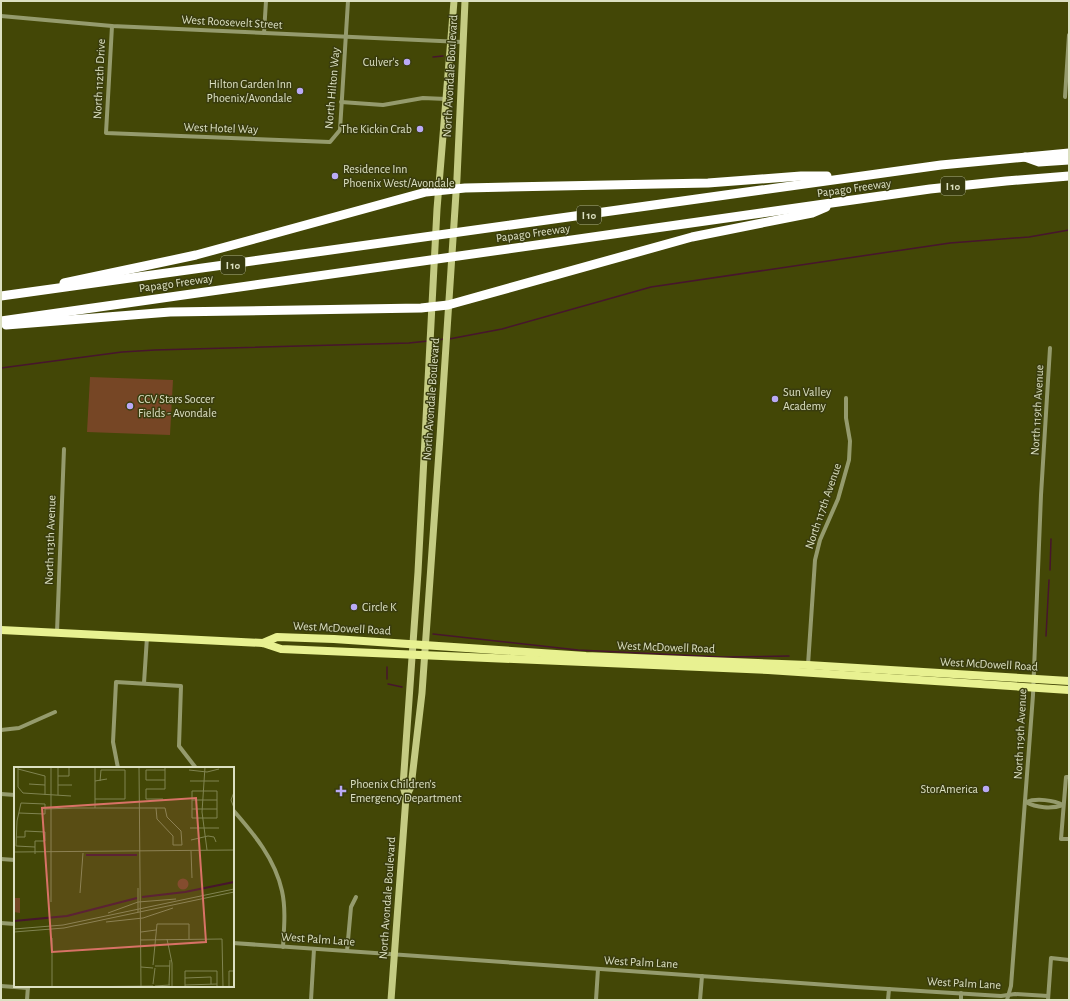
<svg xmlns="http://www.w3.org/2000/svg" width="1070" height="1001" viewBox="0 0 1070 1001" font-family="'Alegreya Sans',sans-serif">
<rect width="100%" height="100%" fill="#434706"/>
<polygon fill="#764625" points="90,377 173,380 170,435 87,432"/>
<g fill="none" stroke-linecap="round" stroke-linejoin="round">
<g stroke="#47152d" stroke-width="1.5">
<polyline points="433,57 443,56"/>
<polyline points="449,339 502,329 651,287 950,243 1029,237 1069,230"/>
<polyline points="432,341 444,339"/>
<polyline points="1,368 122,352 155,350 409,343 428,341"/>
<polyline points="1050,570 1051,539"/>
<polyline points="433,634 578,650 723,657 789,656"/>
<polyline points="1046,636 1049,580"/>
<polyline points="387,679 387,667"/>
<polyline points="388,684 402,687"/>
</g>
<g stroke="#959b6d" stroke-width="4">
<polyline points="1,16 112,26 462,42"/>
<polyline points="112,26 106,133 330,142 340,130 348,1"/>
<polyline points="264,33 266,1"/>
<polyline points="1065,97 1069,35"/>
<polyline points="341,102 383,105 423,98 446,99"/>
<polyline points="57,632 64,449"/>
<polyline points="808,665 815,560 820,540 838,499 849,460 850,441 846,418 846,398"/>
<polyline points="144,683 147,637"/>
<polyline points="1,730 19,728 55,712"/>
<polyline points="118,768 113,742 116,682 181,686 179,746 196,768"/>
<polyline points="1069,777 1066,777 1061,839 1069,839"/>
<polyline points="1,794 15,795"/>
<path d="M1026,802c10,-4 28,-2 37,3"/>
<path d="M1026,802c10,6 26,7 37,3"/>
<path d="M233,810c21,24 42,49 49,81 4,18 2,38 1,56"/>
<polyline points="1,859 15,860"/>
<polyline points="1,923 15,924"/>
<polyline points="233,943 856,987 1001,996 1015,994 1048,996"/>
<polyline points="347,951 351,907 356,897"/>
<polyline points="1,986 28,988"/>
<polyline points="27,1000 28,986"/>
<polyline points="311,1000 314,949"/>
<polyline points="596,1000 598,969"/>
<polyline points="700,1000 702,976"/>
<polyline points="888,1000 889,989"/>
<polyline points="961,1000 961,993"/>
<polyline points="1007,1000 1011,986 1033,695 1041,495 1050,348"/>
<polyline points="1048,1000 1051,958 1069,960"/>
</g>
<g stroke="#c4cb82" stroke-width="7">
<polyline points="406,797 411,787 422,693 440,437 457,178 465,1"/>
<polyline points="391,1000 406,797 403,786 418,572 437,209 454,1"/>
</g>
<g stroke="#e8f191" stroke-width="8">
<polyline points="1,630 263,643 281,649 768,670 1069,690"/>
<polyline points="263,643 277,637 334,639 586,656 808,665 1069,681"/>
</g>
<g stroke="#fff" stroke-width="9">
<polyline points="1025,157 1039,162 1069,160"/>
<polyline points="64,283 196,255 426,192 465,188 708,183 801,176 827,176"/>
<polyline points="1,296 941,165 1069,153"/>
<polyline points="1,321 930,189 1006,181 1069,176"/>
<polyline points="6,325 170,312 421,308 448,305 692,237 812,213 826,207"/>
</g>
</g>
<g fill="#baaaf6" stroke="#393c0e" stroke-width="1.5">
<circle cx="407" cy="62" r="4"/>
<circle cx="300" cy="91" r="4"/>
<circle cx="420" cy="129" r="4"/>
<circle cx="335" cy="176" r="4"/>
<circle cx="775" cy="399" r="4"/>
<circle cx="130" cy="406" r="4"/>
<circle cx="354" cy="607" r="4"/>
<circle cx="986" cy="789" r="4"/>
<path d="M339 785h4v4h4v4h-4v4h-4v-4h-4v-4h4z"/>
</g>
<g text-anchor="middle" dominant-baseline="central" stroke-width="3" stroke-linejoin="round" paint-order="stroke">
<g fill="#393c0e" stroke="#abaf8c" stroke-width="1">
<rect x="941" y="177" width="24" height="18" rx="3"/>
<rect x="577" y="206" width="24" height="18" rx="3"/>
<rect x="221" y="256" width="24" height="18" rx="3"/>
</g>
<g font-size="11" font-weight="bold" fill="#dce0c2">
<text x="953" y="186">I 10</text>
<text x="589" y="215">I 10</text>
<text x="233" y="265">I 10</text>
</g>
<g font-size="12" fill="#dce0c2" stroke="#393c0e">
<text transform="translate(232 22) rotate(3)">West Roosevelt Street</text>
<text transform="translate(450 76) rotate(-87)">North Avondale Boulevard</text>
<text transform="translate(99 79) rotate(-87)">North 112th Drive</text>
<text transform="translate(332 88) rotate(-85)">North Hilton Way</text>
<text transform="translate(221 128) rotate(2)">West Hotel Way</text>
<text transform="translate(854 188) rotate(-8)">Papago Freeway</text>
<text transform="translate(533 233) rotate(-8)">Papago Freeway</text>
<text transform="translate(176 283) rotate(-8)">Papago Freeway</text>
<text transform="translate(431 399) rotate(-86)">North Avondale Boulevard</text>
<text transform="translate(1037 410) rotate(-87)">North 119th Avenue</text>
<text transform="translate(823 506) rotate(-71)">North 117th Avenue</text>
<text transform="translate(50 540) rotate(-88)">North 113th Avenue</text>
<text transform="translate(342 628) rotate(3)">West McDowell Road</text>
<text transform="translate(666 647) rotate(2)">West McDowell Road</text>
<text transform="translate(989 664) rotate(3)">West McDowell Road</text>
<text transform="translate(1020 734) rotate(-87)">North 119th Avenue</text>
<text transform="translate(387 898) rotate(-86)">North Avondale Boulevard</text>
<text transform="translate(318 939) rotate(4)">West Palm Lane</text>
<text transform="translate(641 962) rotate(3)">West Palm Lane</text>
<text transform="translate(964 983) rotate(3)">West Palm Lane</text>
</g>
<g font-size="12" fill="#dce0c2" stroke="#393c0e" text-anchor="start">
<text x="399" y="62" text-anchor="end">Culver's</text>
<text x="292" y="84" text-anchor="end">Hilton Garden Inn<tspan x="292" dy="14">Phoenix/Avondale</tspan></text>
<text x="412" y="129" text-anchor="end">The Kickin Crab</text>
<text x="343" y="169">Residence Inn<tspan x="343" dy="14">Phoenix West/Avondale</tspan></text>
<text x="783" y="392">Sun Valley<tspan x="783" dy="14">Academy</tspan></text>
<text x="138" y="399">CCV Stars Soccer<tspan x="138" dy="14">Fields - Avondale</tspan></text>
<text x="362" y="607">Circle K</text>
<text x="350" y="784">Phoenix Children’s<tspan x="350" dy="14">Emergency Department</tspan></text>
<text x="978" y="789" text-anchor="end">StorAmerica</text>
</g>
</g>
<g transform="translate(14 767)">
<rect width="220" height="220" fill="#434706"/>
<path d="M163.5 117a5.5 5.5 0 1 1 11 0a5.5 5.5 0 1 1-11 0Z" fill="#764625"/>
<path d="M0,131h6v15l-6,-1z" fill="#764625"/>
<path fill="none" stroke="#47152d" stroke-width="2" d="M72,88h51M128,130l43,-5 49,-10M0,154l53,-5 70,-18"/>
<path fill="none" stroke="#808451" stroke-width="1" d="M4,0v20l5,6 48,3M125,0l2,220M191,0l-3,45 5,38M4,2l27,7v19M175,3l18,2 12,-3M44,9h11v-9M151,13h-19v-10h19M81,14l12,-2M176,14h29M15,17l16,1M44,18h14M178,24h25v27h-25zM220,25l-3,8 3,8M44,28v-27M81,32h30v-29h-24l-1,11M149,32h-17v-10h19v-22M178,33h25M81,41v-41M31,42l28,-1h92l2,9 14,14 1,14h-9v-9l-16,-17 -1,-11M178,42h25M5,46l26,1v-10l-24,-1 -4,18 -1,25 19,1M176,61h29M3,70h8v-6l20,1v9h-10v13M177,73l17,-4 6,1 2,5M177,84l1,27M0,85l220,-2M124,121v24M66,126l3,-40M37,135v-135M94,146l30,-11 38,-3M92,155l37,-4 30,-10M0,162l49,-4 171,-36M0,165l50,-4 170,-36M127,165l15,-2M38,171v49M153,172l5,24v24M126,173l82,-1 1,48M139,198l4,-41h32v15M141,199h15M127,200l12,1M171,211l26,-1v7M139,217l2,-16M155,218l1,-25M171,218l32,-1M141,219l15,-1M52,220l87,-1M171,220v-16h32v16M215,220v-16h5"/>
<path fill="#d87266" fill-opacity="0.15" stroke="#d87266" stroke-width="2" d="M182,31l10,144 -154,10 -10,-144z"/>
<rect width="220" height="220" fill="none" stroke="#dce0c2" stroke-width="2"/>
</g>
<rect width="1070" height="1001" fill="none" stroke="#dce0c2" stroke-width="4"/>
</svg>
